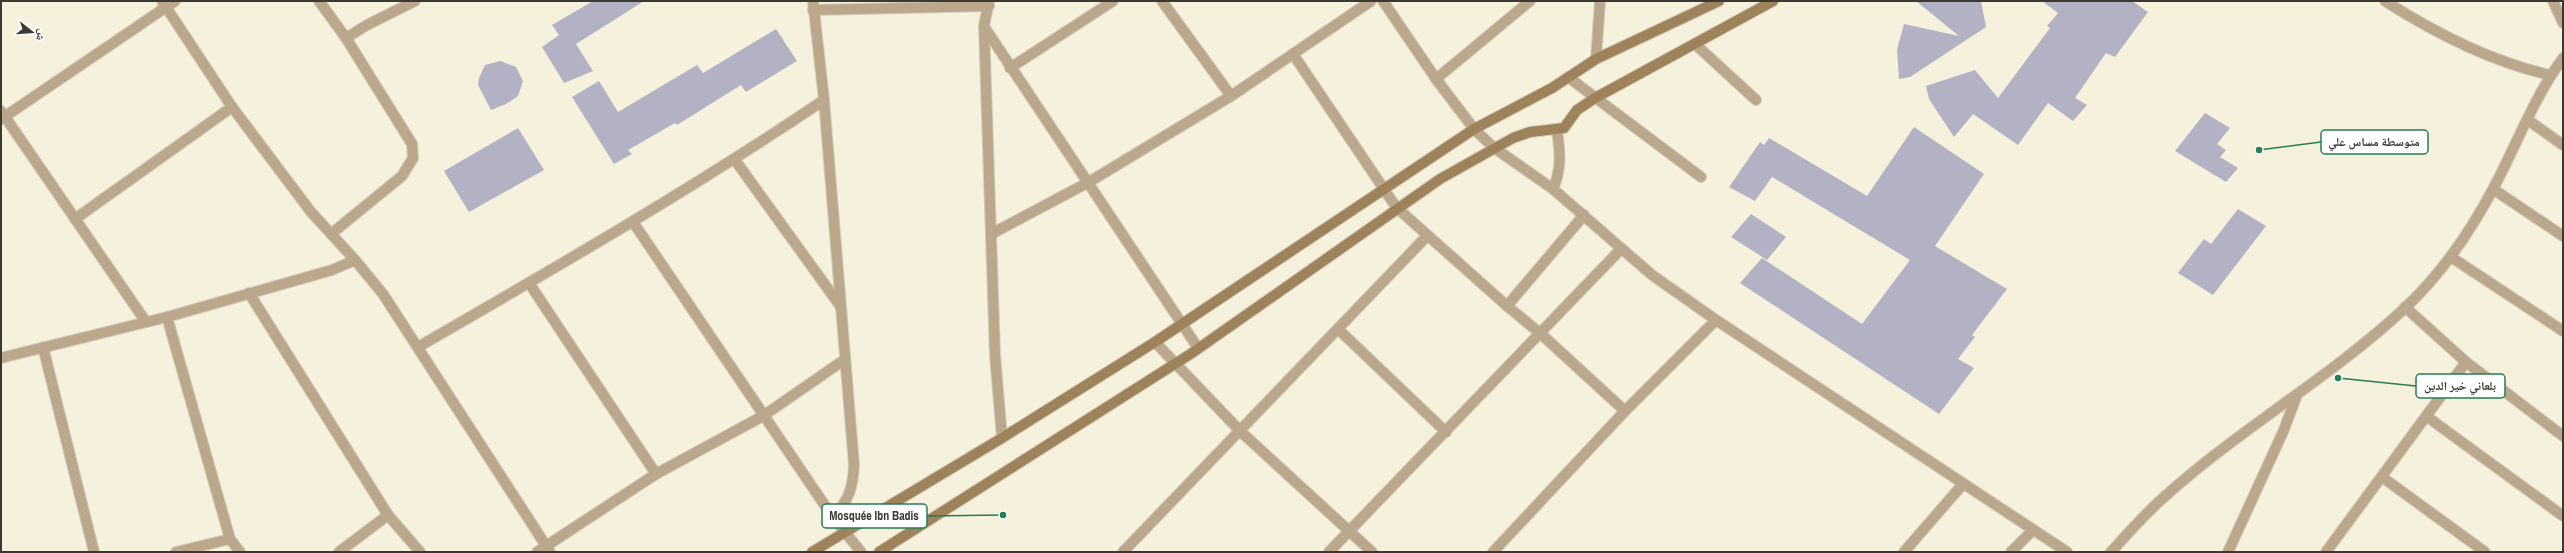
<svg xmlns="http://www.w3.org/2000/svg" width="2564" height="553" viewBox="0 0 2564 553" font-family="'Archivo Narrow','Noto Naskh Arabic',sans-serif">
<rect width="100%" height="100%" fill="#f6f1dd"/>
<g fill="#b3b1c4">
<polygon points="593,1 644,1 576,44 593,71 564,83 542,47 559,35 552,25"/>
<polygon points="1916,1 1981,1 1986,27 1910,77 1899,79 1897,50 1904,24 1959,36"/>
<polygon points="2042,1 2132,1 2148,12 2115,57 2106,53 2075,98 2087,105 2073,121 2048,103 2018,145 1973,114 1954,137 1929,99 1926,86 1975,70 1998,98 2050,28 2047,26 2058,13"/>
<polygon points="776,29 797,61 746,92 741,85 677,125 675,123 628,150 632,154 614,164 572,97 599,81 618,112 697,65 703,73"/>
<polygon points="500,61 516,67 523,81 518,96 506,104 491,110 478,85 479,78 485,65"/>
<polygon points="2205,113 2230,128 2217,144 2226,150 2220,157 2238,168 2226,182 2175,151"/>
<polygon points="1914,127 1984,174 1935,246 2007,289 1972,335 1975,337 1958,359 1974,368 1939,414 1740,283 1762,258 1862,324 1910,260 1772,177 1755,201 1729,187 1760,142 1764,145 1769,138 1867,196"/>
<polygon points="518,128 544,170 469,212 444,171"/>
<polygon points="2238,209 2266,226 2213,295 2178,273 2204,239 2211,244"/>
<polygon points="1751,214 1786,237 1767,260 1731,237"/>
</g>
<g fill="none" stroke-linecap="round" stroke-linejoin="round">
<defs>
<g id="street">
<polyline points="162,1 232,107 311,212 355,260"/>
<polyline points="319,1 346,38 367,25 415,1"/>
<path d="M813,1l11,99 30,365c-1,21 -5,38 -22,51"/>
<polyline points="989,1 984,26 995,355 1002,438"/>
<polyline points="1162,1 1231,96"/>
<polyline points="1383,1 1436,79 1474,129 1493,147 1553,189 1652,275 1716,320 2067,552"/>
<path d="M2385,1c50,32 107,61 165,74"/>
<polyline points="2553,1 2563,23"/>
<polyline points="813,10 989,6"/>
<polyline points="985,28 1198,348"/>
<polyline points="1695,44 1756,100"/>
<polyline points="1293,54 1396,207 1507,306 1541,334 1625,411"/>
<polyline points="1596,59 1600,1"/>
<polyline points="1010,68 1113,1"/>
<polyline points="1568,77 1701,177"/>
<polyline points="1436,79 1530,1"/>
<polyline points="1,111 146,322"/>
<polyline points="1,119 175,1"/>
<polyline points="2528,120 2563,145"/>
<polyline points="735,160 841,307"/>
<path d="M1553,189c9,-21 7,-37 4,-59"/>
<polyline points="2493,189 2563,236"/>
<polyline points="75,219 232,107"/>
<polyline points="633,222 832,516 861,552"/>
<polyline points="993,233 1089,182 1231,96 1371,1"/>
<polyline points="331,234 402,176 413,158 412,144 346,38"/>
<polyline points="2451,257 2563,331"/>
<polyline points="529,283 656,474"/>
<polyline points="249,293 388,515 420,552"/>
<polyline points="1507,306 1584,215"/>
<polyline points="2405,307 2466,362 2563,436"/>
<polyline points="167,317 230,539 240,552"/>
<polyline points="1338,329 1446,432"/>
<polyline points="1155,342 1240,431 1372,552"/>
<polyline points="43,347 94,552"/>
<path d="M418,347c137,-79 274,-158 406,-247"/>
<polyline points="1,358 167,317 332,270 355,260 383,294 550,552"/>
<polyline points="2426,416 2563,516"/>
<polyline points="2382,477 2485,552"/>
<polyline points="176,552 230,539"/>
<polyline points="339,552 388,515"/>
<polyline points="537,552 656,474 763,416 844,360"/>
<polyline points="1123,552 1427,236"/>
<polyline points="1329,552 1621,249"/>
<polyline points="1493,552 1625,411 1716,320"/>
<polyline points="1904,552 1963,484"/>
<polyline points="2011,552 2032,531"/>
<path d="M2111,552c17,-19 34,-38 52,-54 76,-69 167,-120 242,-190 36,-34 66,-77 89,-121 23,-43 40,-90 69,-129"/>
<polyline points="2228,552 2283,432 2297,395"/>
<polyline points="2326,552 2466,362"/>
</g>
<g id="secondary">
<polyline points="812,552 1002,438 1155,342 1474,129 1552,88 1596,59 1719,1"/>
<polyline points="879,552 1192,353 1440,179 1513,138 1530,132 1564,128 1577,110 1595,98 1773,1"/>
</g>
</defs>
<use href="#street" stroke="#d1ccbb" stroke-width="12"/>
<use href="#secondary" stroke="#d1ccbb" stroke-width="12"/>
<use href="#street" stroke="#baa78c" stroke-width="10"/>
<use href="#secondary" stroke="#9e835a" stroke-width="10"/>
</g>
<path fill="none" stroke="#237e54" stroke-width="1.5" d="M2259 150L2321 142M2338 378L2416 386M1003 515L927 516"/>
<g fill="#237e54" stroke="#fff" stroke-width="1.5">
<circle cx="2259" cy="150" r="4"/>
<circle cx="2338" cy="378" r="4"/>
<circle cx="1003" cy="515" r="4"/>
</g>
<g fill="#fff" stroke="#237e54" stroke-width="1.5">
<rect x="2321" y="130" width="107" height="24" rx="4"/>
<rect x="2416" y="374" width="89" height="24" rx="4"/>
<rect x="822" y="504" width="105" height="24" rx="4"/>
</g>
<g font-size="12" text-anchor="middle" font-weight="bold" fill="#3b3931">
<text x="2374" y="146">متوسطة مساس علي</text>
<text x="2460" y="390">بلعاني خير الدين</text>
<text x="874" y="520">Mosquée Ibn Badis</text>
</g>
<rect width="2564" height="553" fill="none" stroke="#3b3931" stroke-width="4"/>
<g transform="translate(32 32) rotate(107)" stroke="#ffffff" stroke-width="3" paint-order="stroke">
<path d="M0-3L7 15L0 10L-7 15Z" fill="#3b3931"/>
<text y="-6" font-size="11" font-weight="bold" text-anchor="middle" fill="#3b3931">ش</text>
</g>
</svg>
